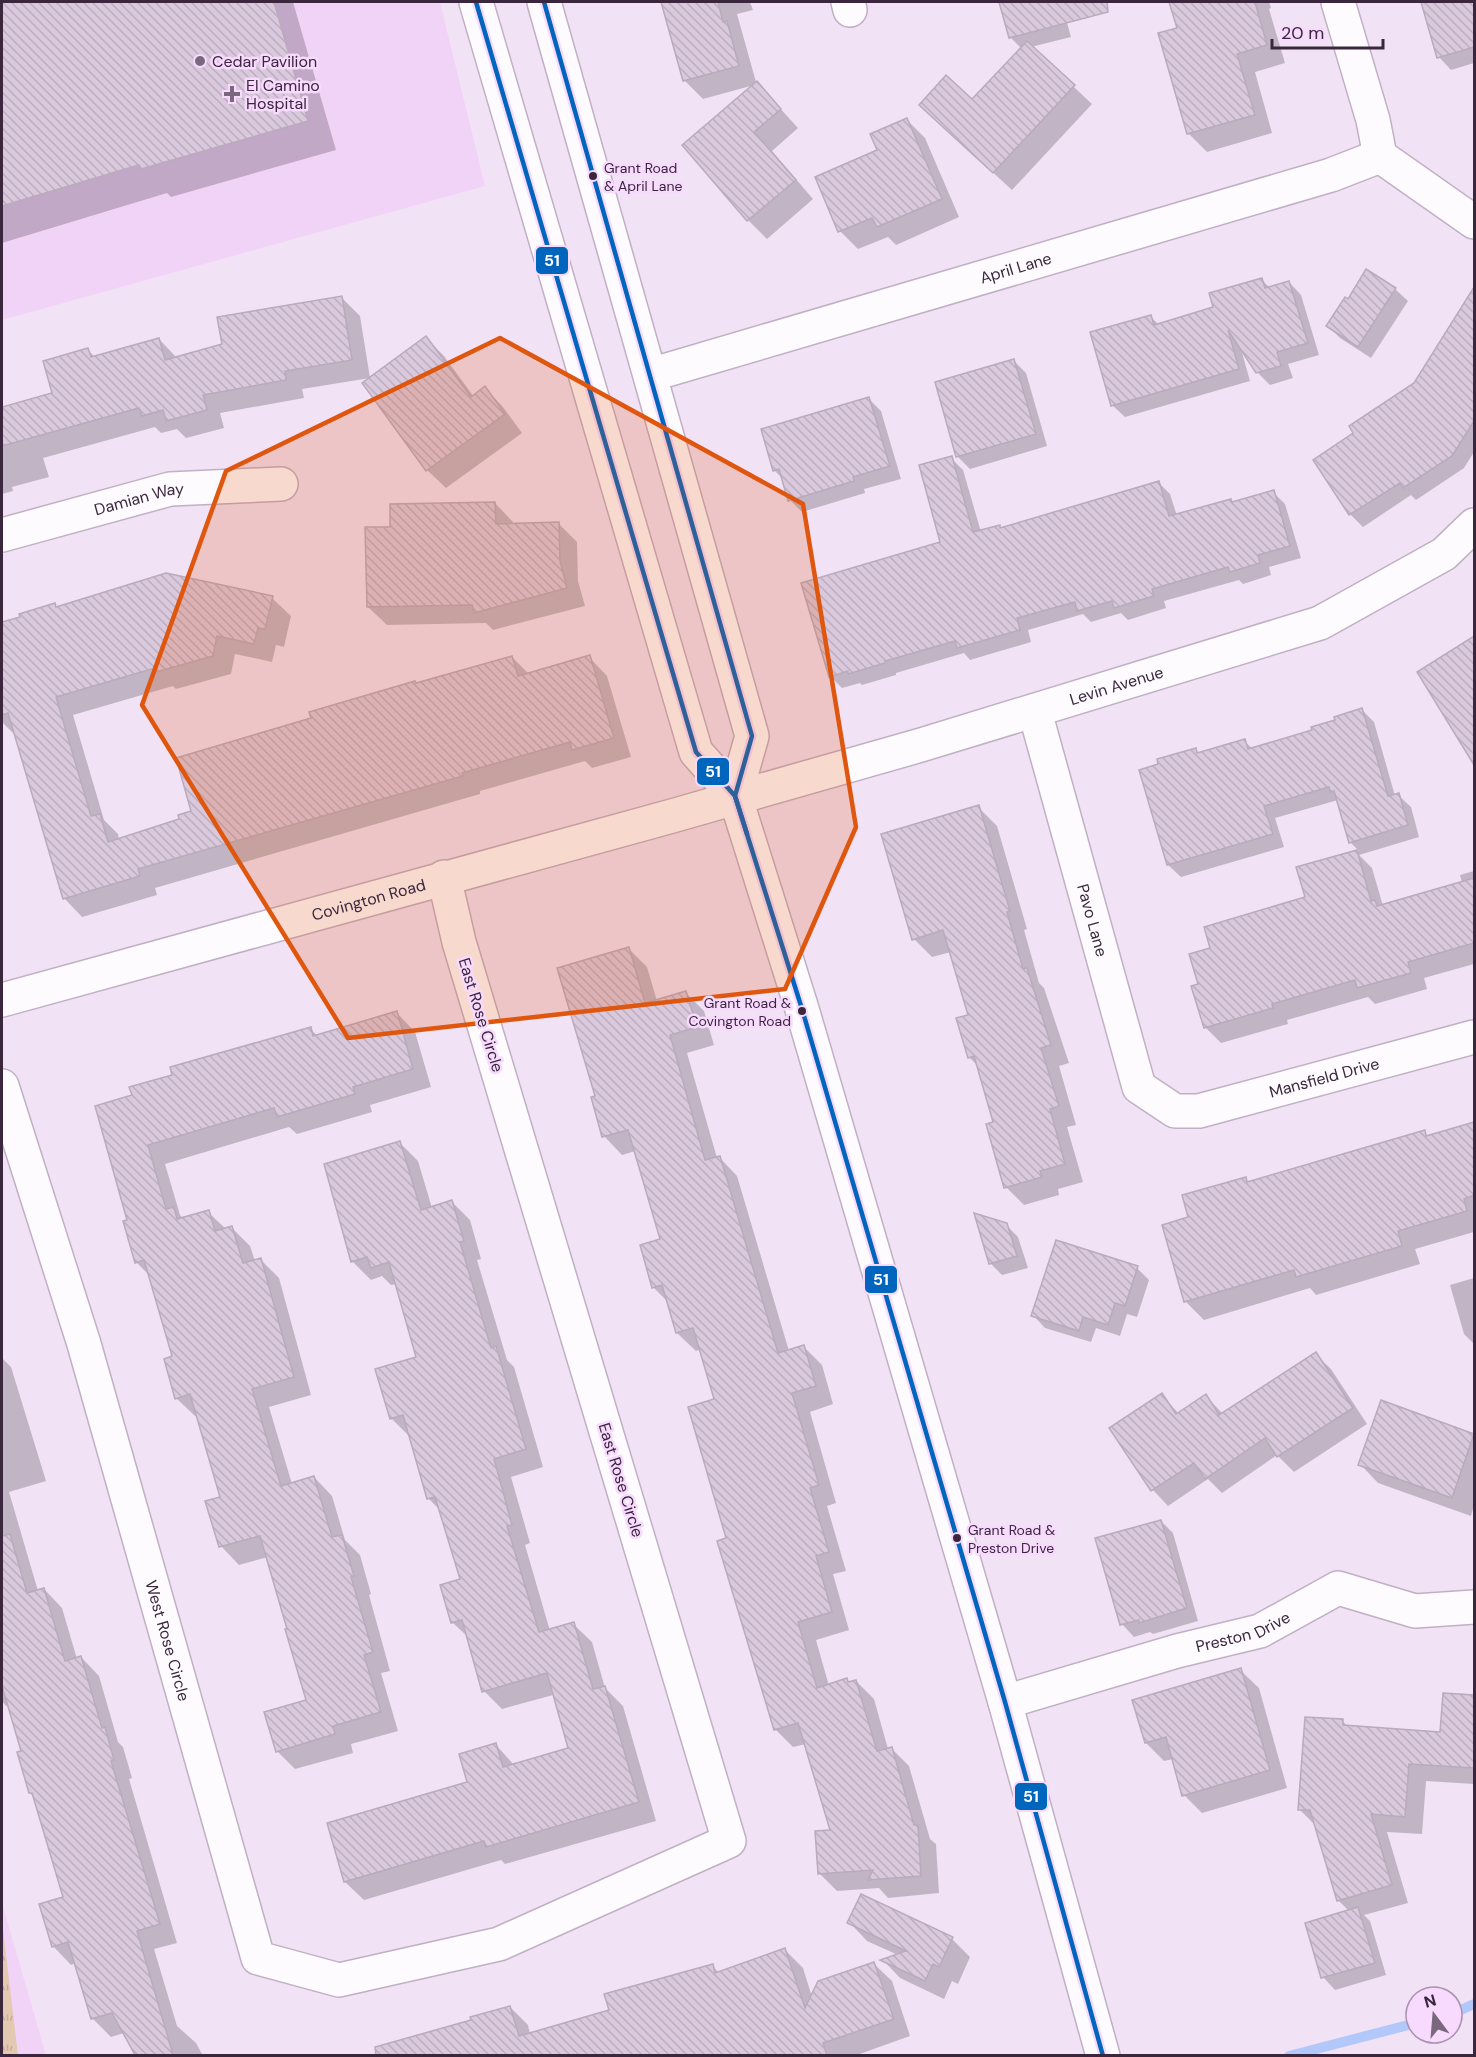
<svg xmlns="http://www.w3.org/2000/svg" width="1476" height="2057" viewBox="0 0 1476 2057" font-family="'DM Sans',sans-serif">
<defs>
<pattern id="grass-tufts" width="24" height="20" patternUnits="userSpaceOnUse" patternTransform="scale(1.5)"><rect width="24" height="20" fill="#e3c9b1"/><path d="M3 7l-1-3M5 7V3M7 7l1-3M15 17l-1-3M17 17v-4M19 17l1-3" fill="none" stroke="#c4ad99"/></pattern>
<pattern id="building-back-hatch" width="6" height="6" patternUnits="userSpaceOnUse" patternTransform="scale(1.5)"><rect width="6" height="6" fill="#dac9dd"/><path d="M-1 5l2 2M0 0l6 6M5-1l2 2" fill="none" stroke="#bcadbf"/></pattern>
</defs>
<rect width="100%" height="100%" fill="#f2e2f5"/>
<g fill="#f2d3f8">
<polygon points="2,2 440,2 485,186 2,320"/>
<polygon points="2,1903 46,2055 2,2055"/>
</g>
<polygon fill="url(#grass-tufts)" points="2,1921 18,2055 2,2055"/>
<g fill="#0003">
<polygon points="2,2 293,2 336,150 171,197 167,193 2,243"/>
<polygon points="663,2 750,2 753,10 737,14 756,82 798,128 772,151 813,199 767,239 748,220 684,145 754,85 703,99 684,80"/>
<polygon points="1001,2 1061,2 1071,37 1031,47 1092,104 1012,190 939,123 973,102 1022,49 1010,37"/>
<polygon points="1171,2 1269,2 1271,8 1269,9 1285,63 1255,72 1272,133 1207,152 1189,134 1179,29"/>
<polygon points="1422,2 1474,2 1474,63 1451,70 1439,57"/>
<polygon points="907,120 925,138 959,217 896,245 888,237 858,249 840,231 879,151"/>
<polygon points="1367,271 1395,289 1408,301 1371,358 1340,338 1328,326 1348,301"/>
<polygon points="1261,279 1270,288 1289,282 1301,295 1319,355 1288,364 1293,378 1270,385 1257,372 1241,349 1250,381 1125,417 1112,405 1150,316 1159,325 1215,309"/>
<polygon points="341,297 360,316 370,378 302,389 304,398 220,413 224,428 186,438 177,429 161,433 155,427 43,458 49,477 12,487 13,491 2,494 2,409 54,394 88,350 95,357 159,339 177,358 224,345"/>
<polygon points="1461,311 1474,320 1474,452 1464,468 1416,500 1411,495 1363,527 1350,514 1315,460 1355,433 1415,384"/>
<polygon points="426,338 444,356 474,397 485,388 503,407 522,433 446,488 427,470"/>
<polygon points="1014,361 1026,373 1047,446 970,469 957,456"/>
<polygon points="869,399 881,411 901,479 864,489 865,493 802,512 790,500 784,480 774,470"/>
<polygon points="951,458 963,470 981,532 999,527 1001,529 1158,482 1170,494 1177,516 1233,503 1273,492 1285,504 1301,558 1269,567 1271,575 1243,584 1239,580 1164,601 1166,608 1128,620 1121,613 1091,622 1083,614 1028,630 1031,642 970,660 964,653 896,673 896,675 862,685 860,683 842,688 830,676 942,543"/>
<polygon points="495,503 513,522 513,525 559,524 577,542 578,581 585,606 493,630 486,623 387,625 368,607 392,528"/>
<polygon points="272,598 291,616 284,647 276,645 272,662 235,654 231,674 176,689 173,686 73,715 104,820 118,834 119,840 181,820 313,719 417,685 512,657 529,674 589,657 607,676 631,757 592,768 585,761 480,791 480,794 155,888 157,895 82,917 64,898 15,735 2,722 2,624 55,605 58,608"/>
<polygon points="1467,642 1474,649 1474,755 1463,743"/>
<polygon points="1362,710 1374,722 1395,796 1398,795 1411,807 1419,837 1359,855 1372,868 1383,906 1462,883 1460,875 1474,871 1474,964 1424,978 1427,989 1375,1004 1368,997 1287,1020 1288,1024 1221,1043 1205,1027 1200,985 1307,898 1298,868 1359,851 1350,842 1338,800 1275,818 1284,847 1181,877 1168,865 1195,749 1199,753 1244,741 1253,749 1314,731"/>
<polygon points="978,807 997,826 1027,929 1024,930 1039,983 1044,988 1069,1063 1059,1066 1076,1125 1067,1127 1083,1182 1058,1189 1059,1195 1024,1205 1006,1187 995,1122 979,1067 969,1057 970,1016 951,952 932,957 914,939"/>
<polygon points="629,949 647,967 657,1001 686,993 704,1011 714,1045 687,1053 717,1158 719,1157 737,1176 789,1351 804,1347 822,1365 833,1404 810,1412 836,1503 827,1506 846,1571 833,1574 849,1630 816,1640 829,1686 846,1680 849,1683 856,1681 874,1699 888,1749 891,1748 909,1766 930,1839 936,1844 939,1893 888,1898 879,1888 837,1891 819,1873 832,1831 806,1744 793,1747 775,1729 728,1539 715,1400 701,1349 696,1351 677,1333 669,1303 653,1287 662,1240 635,1151 622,1155 604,1136 596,1097"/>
<polygon points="397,1013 415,1032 431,1087 370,1105 372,1112 297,1134 289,1127 165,1164 180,1215 184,1219 208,1212 226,1229 232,1228 250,1246 255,1261 261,1260 279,1278 311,1395 269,1407 292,1484 314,1477 332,1496 345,1540 360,1555 371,1594 369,1595 390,1671 381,1673 398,1731 351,1744 353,1753 295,1769 277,1751 307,1701 268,1557 239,1565 221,1546 222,1498 198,1415 195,1416 176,1398 174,1357 150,1276 136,1262 129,1221 134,1096 174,1076 310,1029 318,1036"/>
<polygon points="1474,1124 1474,1232 1415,1249 1420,1264 1316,1295 1310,1288 1204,1320 1185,1301 1190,1218 1245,1179 1250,1183 1424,1132 1429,1137"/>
<polygon points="400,1143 418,1161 432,1208 452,1202 470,1220 481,1259 477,1260 507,1360 514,1367 543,1467 511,1477 530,1543 525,1545 550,1631 573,1624 592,1642 605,1688 623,1706 656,1821 505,1864 501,1860 364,1900 345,1882 329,1824 469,1783 496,1745 514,1765 570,1749 553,1695 502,1709 484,1691 469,1638 453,1623 442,1586 462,1580 441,1511 428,1498 409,1436 391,1418 418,1358 397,1284 391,1285 382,1276 371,1280 352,1261"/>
<polygon points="1006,1225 1018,1237 1028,1268 1002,1275 990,1263"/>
<polygon points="1137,1268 1149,1280 1137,1317 1127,1314 1120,1336 1096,1328 1091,1342 1045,1328 1033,1315"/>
<polygon points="1474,1278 1474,1344 1464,1334 1450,1285"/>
<polygon points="1315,1354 1331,1369 1367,1424 1294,1472 1277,1455 1222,1493 1208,1479 1168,1506 1153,1490 1111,1429 1162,1395 1179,1414 1206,1396 1223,1414"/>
<polygon points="2,1358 11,1367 46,1481 9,1492 38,1591 44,1589 62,1608 77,1659 81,1657 99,1676 118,1742 123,1747 132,1778 129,1779 177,1943 154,1949 177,2026 196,2043 203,2056 136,2056 124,2033 111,2037 92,2018 76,1963 71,1965 53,1946 65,1898 35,1798 30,1793 23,1752 9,1705 6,1706 2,1701"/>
<polygon points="1382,1402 1474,1435 1474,1505 1471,1516 1378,1483 1360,1464"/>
<polygon points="1161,1521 1173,1533 1198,1621 1153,1634 1150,1632 1134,1637 1122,1624"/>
<polygon points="1240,1670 1259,1688 1287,1788 1202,1813 1184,1795 1173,1759 1164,1761 1146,1743"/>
<polygon points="1445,1694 1474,1696 1474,1784 1426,1781 1422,1834 1387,1832 1408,1903 1364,1915 1370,1921 1386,1975 1335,1990 1323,1977 1349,1911 1338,1900 1316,1826 1299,1809 1342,1721 1349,1727 1441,1734"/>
<polygon points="849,1922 952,1939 970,1957 958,1984 952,1981 944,1999 900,1978 883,1960 898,1955 867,1941"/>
<polygon points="785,1950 803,1968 812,1997 874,1964 892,1981 910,2036 854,2056 409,2056 404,2040 473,2021 510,2007 528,2025 530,2034 610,2011 712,1965 719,1973"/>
</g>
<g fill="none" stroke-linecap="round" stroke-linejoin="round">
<g stroke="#b2c7fa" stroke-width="10">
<polyline points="1452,2014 1474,2004"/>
<polyline points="1289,2056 1416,2023"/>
</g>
</g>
<g fill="url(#building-back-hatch)" stroke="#b9aabc" stroke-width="1.5">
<polygon points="2,2 274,2 308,121 141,169 139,165 2,206"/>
<polygon points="661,2 718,2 723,22 727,21 739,66 683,81"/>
<polygon points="999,2 1107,2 1108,12 1009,38"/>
<polygon points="1169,2 1255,2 1267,45 1237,54 1255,115 1187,134 1158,33 1177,28"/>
<polygon points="1421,2 1474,2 1474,47 1437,58"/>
<polygon points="1027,41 1075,85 993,173 919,105 946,75 972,99"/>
<polygon points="757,81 781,109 754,132 796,180 747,221 682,145"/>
<polygon points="907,118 942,199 877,227 872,218 838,232 815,177 877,150 870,134"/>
<polygon points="1366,269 1396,288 1358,347 1326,326 1345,297 1348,299"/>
<polygon points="1262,278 1265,288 1289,281 1308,343 1277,352 1281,366 1256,373 1228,330 1239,369 1111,406 1090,332 1151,315 1154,325 1213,307 1209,293"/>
<polygon points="1474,287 1474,421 1452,456 1403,488 1400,483 1349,515 1313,460 1353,433 1349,426 1414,383"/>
<polygon points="342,296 352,360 285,371 286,380 203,395 207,410 166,421 163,410 142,416 139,408 2,446 2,407 52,393 43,361 88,348 91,357 159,338 165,360 222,344 217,317"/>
<polygon points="426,336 471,397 485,386 505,414 426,471 362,383"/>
<polygon points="1014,359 1036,434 956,457 935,382"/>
<polygon points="869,397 890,466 853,477 854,481 788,501 779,469 773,471 761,429"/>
<polygon points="952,456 973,532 1000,525 1000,528 1159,481 1169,516 1231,499 1232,502 1274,490 1290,546 1258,555 1260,563 1230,572 1228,567 1152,589 1154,596 1114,608 1112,601 1077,611 1075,602 1017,618 1020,630 957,648 955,641 885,661 885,663 848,674 848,671 829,677 801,583 940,542 919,465"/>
<polygon points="495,502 496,524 559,522 560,561 567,588 474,613 472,605 367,607 365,527 390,527 390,504"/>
<polygon points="166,573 273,596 265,629 258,628 254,644 217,636 213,656 156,672 155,668 56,697 91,816 100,814 108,842 179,819 178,815 191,811 176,758 311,718 309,712 415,681 416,683 512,656 518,676 590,655 614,738 572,750 570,742 462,773 463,776 138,869 140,876 63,899 8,713 2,715 2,622 20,617 19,614 55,603 56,607"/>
<polygon points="1474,636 1474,765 1417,672"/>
<polygon points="1362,708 1388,796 1399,793 1408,825 1349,843 1334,791 1330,792 1329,787 1264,806 1273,834 1167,865 1139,770 1158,764 1157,759 1196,748 1197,753 1245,739 1248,749 1312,730 1311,727 1335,720 1334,717"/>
<polygon points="979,805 1010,911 1007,912 1023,969 1027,968 1051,1045 1041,1048 1059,1106 1050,1109 1065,1164 1040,1171 1042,1177 1004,1188 986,1124 993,1122 974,1056 968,1058 956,1018 968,1015 943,930 912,940 881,834"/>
<polygon points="1357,850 1371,901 1375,900 1377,906 1474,878 1474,943 1408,962 1411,973 1357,988 1355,980 1272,1004 1273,1008 1204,1028 1191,986 1198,984 1189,954 1210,948 1204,927 1305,897 1296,867"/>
<polygon points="629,947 645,1003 686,991 697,1027 670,1035 705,1160 720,1156 778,1353 804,1345 816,1386 792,1393 819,1485 810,1488 829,1552 816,1556 832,1612 798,1622 817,1688 847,1678 848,1682 856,1680 877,1751 892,1747 914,1825 918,1825 921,1876 868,1880 873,1870 818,1874 815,1831 830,1830 798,1723 774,1730 717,1541 726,1538 688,1407 714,1399 693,1328 676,1333 662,1285 652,1288 640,1245 660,1239 628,1130 602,1137 591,1097 595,1096 557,968"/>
<polygon points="397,1011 413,1069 353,1087 355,1094 277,1117 274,1108 148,1145 166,1209 174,1207 177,1219 209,1210 215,1231 232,1226 243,1263 261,1258 294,1377 252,1389 281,1486 314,1476 332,1537 342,1535 354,1576 351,1577 373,1652 364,1655 381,1712 333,1726 335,1734 276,1752 264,1712 306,1700 285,1629 287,1629 260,1536 219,1547 205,1501 220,1497 190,1394 175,1399 164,1359 172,1356 144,1260 135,1263 123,1221 127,1220 95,1106 132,1095 129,1087 172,1075 170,1067 311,1027 313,1036"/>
<polygon points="1474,1122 1474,1195 1464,1199 1467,1211 1398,1231 1402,1246 1296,1277 1294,1270 1184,1302 1162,1225 1188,1217 1182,1195 1246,1177 1247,1182 1425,1130 1426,1136"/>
<polygon points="400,1141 421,1210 452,1200 464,1241 460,1242 491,1348 496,1346 526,1449 494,1459 512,1525 507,1526 539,1632 574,1622 593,1689 605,1686 639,1802 486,1847 484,1841 344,1882 327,1823 467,1782 459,1754 496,1743 503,1767 568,1748 547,1673 482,1692 462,1620 451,1623 440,1585 460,1579 435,1497 427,1499 403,1415 390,1419 375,1369 416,1357 389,1262 371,1268 367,1257 351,1262 324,1164"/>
<polygon points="974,1213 1007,1223 1017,1256 989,1264"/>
<polygon points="1056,1240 1138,1266 1125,1306 1115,1303 1108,1325 1083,1317 1079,1331 1031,1316"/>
<polygon points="1316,1352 1353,1408 1277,1457 1265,1438 1205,1479 1194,1463 1151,1491 1109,1428 1162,1393 1176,1414 1206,1394 1219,1415"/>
<polygon points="1381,1400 1474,1434 1452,1498 1358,1465"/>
<polygon points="1161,1520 1187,1608 1139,1623 1139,1620 1120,1625 1095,1538"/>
<polygon points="10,1534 27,1593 44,1588 65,1661 81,1656 102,1728 105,1727 114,1760 111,1761 160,1924 137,1931 173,2055 135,2055 112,2013 91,2019 68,1942 52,1947 39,1904 63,1897 32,1793 29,1793 17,1752 21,1751 2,1686 2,1536"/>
<polygon points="1241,1668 1270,1770 1182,1796 1166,1737 1145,1743 1132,1700"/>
<polygon points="1443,1693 1474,1695 1474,1768 1409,1764 1405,1817 1371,1814 1392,1885 1337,1901 1310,1810 1298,1810 1305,1717 1343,1719 1343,1725 1440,1732"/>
<polygon points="861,1894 953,1937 939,1967 933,1964 925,1981 880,1960 906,1951 847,1923"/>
<polygon points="1358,1907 1375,1963 1321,1978 1305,1923"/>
<polygon points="785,1948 805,2008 818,1981 874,1962 894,2019 823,2043 827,2055 376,2055 375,2047 471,2020 470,2017 510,2006 519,2036 609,2010 604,1994 713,1964 715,1973"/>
</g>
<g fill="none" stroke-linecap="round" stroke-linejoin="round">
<defs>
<g id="street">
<polyline points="848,2 850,10"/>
<polyline points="1338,2 1373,120 1380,156 1474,222"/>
<path id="s1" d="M650,375l681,-200 49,-19"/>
<path id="s2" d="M2,535l168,-46 111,-5"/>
<path id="s3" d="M1035,712l104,375 36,24h24l275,-74"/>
<path id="s4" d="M2,1086l82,258 174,614 81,22 160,-36 230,-103 -270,-899 -15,-65"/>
<path id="s5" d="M1005,1702l172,-51 83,-20 78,-43 77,23 59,-4"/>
</g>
<g id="secondary">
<polyline points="476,2 696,752 735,796 802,1009 1005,1702 1103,2056"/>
<polyline points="544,2 752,736 735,796"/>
<path id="s6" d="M2,1000l670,-184 249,-71 399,-122 124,-69 30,-29"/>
</g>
</defs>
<use href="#street" stroke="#c0b0c4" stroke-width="36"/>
<use href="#secondary" stroke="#c0b0c4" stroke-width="36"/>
<use href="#street" stroke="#fdfbfe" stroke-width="33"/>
<use href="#secondary" stroke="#fdfbfe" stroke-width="33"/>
<defs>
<g id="bus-1">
<polyline points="476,2 696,752 735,796 802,1009 1005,1702 1103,2056"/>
<polyline points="544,2 752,736 735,796 747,834"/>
</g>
</defs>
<use href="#bus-1" stroke="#f7dafd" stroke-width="9"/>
<use href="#bus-1" stroke="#0065bd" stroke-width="4.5"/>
</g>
<path fill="#df560e" fill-opacity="0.2" stroke="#df560e" stroke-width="4.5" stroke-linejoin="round" d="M500,338l303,166 53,323 -71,162 -437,49 -206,-333 84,-234z"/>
<g fill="#7a687e" stroke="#f7dafd" stroke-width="2">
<circle cx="200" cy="61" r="6"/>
<path d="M229 85h6v6h6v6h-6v6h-6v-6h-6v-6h6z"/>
</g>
<g fill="#3a273e" stroke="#f7dafd" stroke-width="2">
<circle cx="593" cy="176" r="5"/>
<circle cx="802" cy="1011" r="5"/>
<circle cx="957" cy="1538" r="5"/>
</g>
<g text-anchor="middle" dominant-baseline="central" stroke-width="5" stroke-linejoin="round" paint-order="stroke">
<g font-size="14" fill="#3a273e" stroke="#f7dafd" text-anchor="start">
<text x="604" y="168">Grant Road<tspan x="604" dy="18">&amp; April Lane</tspan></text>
<text x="791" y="1003" text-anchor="end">Grant Road &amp;<tspan x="791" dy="18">Covington Road</tspan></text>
<text x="968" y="1530">Grant Road &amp;<tspan x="968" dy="18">Preston Drive</tspan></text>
</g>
<g font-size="16" fill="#3a273e" stroke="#f7dafd" text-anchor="start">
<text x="212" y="61">Cedar Pavilion</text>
<text x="246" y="85">El Camino<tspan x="246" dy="18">Hospital</tspan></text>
</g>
<g font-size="16" fill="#3a273e" stroke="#f7dafd">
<text stroke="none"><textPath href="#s1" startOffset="381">April Lane</textPath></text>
<text stroke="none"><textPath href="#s2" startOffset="142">Damian Way</textPath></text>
<text stroke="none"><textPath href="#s6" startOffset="1158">Levin Avenue</textPath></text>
<text stroke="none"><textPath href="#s6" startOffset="380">Covington Road</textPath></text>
<text stroke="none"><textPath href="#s3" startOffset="216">Pavo Lane</textPath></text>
<text transform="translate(481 1015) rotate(73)">East Rose Circle</text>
<text stroke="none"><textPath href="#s3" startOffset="586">Mansfield Drive</textPath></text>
<text transform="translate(621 1480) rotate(73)">East Rose Circle</text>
<text stroke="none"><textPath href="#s5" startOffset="248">Preston Drive</textPath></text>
<text stroke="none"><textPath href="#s4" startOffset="579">West Rose Circle</textPath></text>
</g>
</g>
<g stroke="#f7dafd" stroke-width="2">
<rect x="535" y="246" width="34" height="29" rx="6" fill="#0065bd"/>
<rect x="696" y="757" width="34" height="29" rx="6" fill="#0065bd"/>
<rect x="864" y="1265" width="34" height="29" rx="6" fill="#0065bd"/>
<rect x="1014" y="1782" width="34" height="29" rx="6" fill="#0065bd"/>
</g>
<g font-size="16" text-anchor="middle" font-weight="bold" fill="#fff">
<text x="552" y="266">51</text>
<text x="713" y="777">51</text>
<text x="881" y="1285">51</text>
<text x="1031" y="1802">51</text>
</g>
<rect width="1476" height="2057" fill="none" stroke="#3a273e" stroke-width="6"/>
<g transform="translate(1434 2015) rotate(344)"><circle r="28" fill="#f7dafd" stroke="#ab92b1" stroke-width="1.5"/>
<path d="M0-4.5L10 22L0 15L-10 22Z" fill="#7a687e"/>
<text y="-9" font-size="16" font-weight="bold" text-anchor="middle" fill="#3a273e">N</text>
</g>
<path d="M1272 39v9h111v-9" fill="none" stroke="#3a273e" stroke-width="3"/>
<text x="1281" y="39" font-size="18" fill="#3a273e" stroke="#f7dafd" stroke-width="4.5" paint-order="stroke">20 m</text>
</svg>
